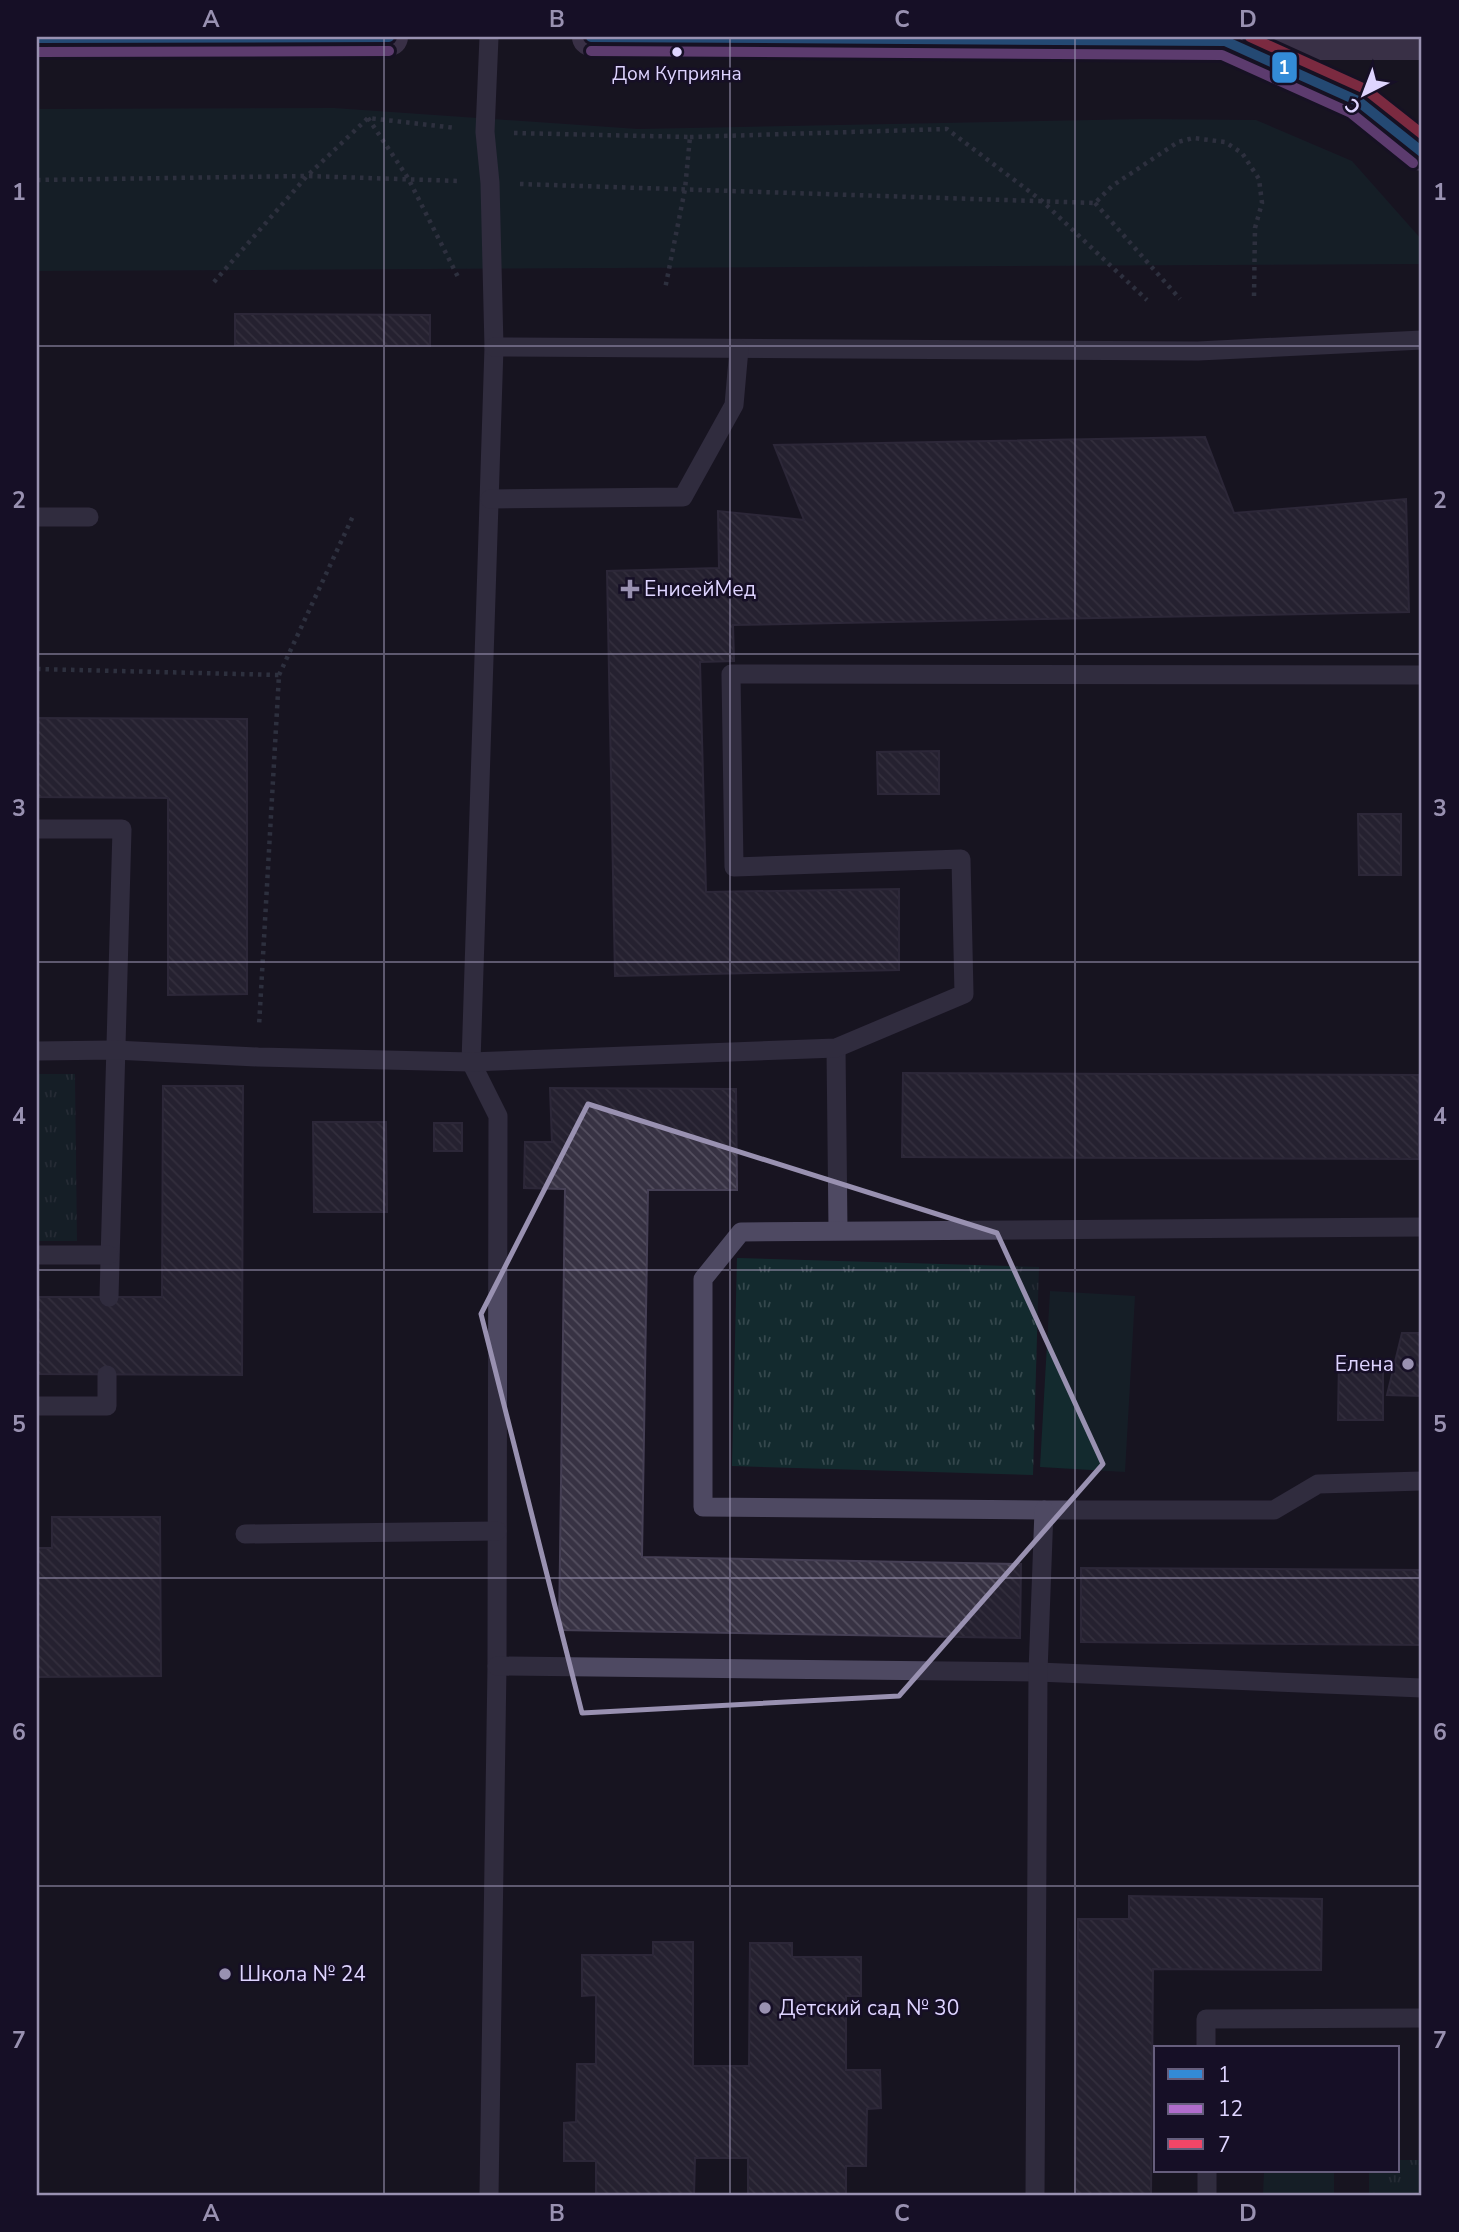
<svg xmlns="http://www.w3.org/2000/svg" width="1459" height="2232" viewBox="0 0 1459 2232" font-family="'Nunito Sans',sans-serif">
<defs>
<pattern id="park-tufts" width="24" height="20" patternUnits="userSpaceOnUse" patternTransform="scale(1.75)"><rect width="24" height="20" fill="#132a2e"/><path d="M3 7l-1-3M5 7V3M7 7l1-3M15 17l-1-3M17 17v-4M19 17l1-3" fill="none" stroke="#35484d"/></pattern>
<pattern id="building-back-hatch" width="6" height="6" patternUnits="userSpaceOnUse" patternTransform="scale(1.75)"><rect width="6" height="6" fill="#373243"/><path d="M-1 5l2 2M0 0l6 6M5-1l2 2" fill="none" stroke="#544f5f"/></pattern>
</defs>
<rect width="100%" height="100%" fill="#181421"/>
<g fill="#132a2e">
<polygon points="334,108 638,129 1142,119 1256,120 1352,161 1422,240 1422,264 37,271 37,109"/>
<polygon points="1050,1291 1135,1296 1125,1472 1040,1467"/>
<polygon points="1264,2171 1334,2171 1334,2195 1263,2195"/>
</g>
<g fill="url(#park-tufts)">
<polygon points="37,1074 75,1074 77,1241 37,1241"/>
<polygon points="737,1258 1039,1267 1033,1475 732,1466"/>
<polygon points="1398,2160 1422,2160 1422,2195 1369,2195 1369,2171 1398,2171"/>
</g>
<g fill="url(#building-back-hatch)" stroke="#453f54" stroke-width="2">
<polygon points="235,314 430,315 430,346 235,345"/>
<polygon points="1205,437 1234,513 1406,499 1409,612 733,625 734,661 700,662 706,892 899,889 899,970 615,976 607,571 719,568 718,511 804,520 774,445"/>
<polygon points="37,718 247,719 247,994 168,995 168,798 37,797"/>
<polygon points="939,751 939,794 878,794 877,752"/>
<polygon points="1358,814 1401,814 1401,875 1359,875"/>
<polygon points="903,1073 1419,1075 1419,1159 902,1157"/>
<polygon points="163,1086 243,1086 242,1375 37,1374 37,1297 162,1297"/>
<polygon points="550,1088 736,1089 737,1190 648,1190 642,1557 1021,1564 1020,1638 559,1630 565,1189 524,1188 525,1142 552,1142"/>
<polygon points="313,1122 386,1122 387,1212 314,1212"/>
<rect x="434" y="1123" width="28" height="28"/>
<polygon points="1402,1333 1422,1333 1422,1396 1387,1395"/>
<polygon points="1339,1359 1383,1360 1383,1420 1338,1420"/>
<polygon points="52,1517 160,1517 161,1676 37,1677 37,1548 52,1548"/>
<polygon points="1081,1568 1422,1570 1422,1645 1081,1642"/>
<polygon points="1129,1896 1322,1899 1321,1970 1153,1969 1151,2195 1075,2195 1078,1919 1129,1919"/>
<polygon points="653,1942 693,1942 693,2066 749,2066 750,1943 792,1943 792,1957 861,1957 861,1996 846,1996 846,2070 880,2070 881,2108 867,2109 866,2166 846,2166 846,2195 748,2195 748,2158 695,2158 694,2195 596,2195 596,2161 564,2161 564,2123 576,2122 577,2064 596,2064 596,1995 582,1996 582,1955 653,1955"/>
</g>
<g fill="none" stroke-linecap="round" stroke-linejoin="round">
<g stroke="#485262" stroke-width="4.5" stroke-dasharray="3.5 5" stroke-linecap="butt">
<polyline points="368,118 408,178 459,279"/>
<polyline points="514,133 690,137 685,189 665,289"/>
<polyline points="690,137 947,129 1042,201 1147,300"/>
<polyline points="37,180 307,176 459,181"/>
<polyline points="520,184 1095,203 1112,186 1178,142 1193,138 1225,142 1242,153 1259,179 1262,203 1255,228 1254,297"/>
<polyline points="1095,203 1180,299"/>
<polyline points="214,282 307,176 368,118 456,128"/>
<polyline points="37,669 279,675 259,1026"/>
<polyline points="279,675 353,516"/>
</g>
<g stroke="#4e4962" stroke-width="19">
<polyline points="489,37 485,132 490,183 494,347 471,1062 498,1116 497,1666 489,2195"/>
<polyline points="494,347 1198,351 1422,340"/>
<polyline points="490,499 683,497 734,405 739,349"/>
<polyline points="37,517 89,517"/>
<polyline points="37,829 122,829 109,1297"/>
<polyline points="836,1048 838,1230"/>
<polyline points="37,1051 115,1050 258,1057 471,1062 836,1048 964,994 961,859 734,867 731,674 1422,675"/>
<polyline points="1422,1227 741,1232 703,1279 703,1507 1044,1510 1274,1510 1318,1484 1422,1481"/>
<polyline points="37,1255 109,1255"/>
<polyline points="37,1406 107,1406 107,1375"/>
<polyline points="245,1534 497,1531"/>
<polyline points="497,1666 1038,1672 1422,1688"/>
<polyline points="1206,2048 1206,2019 1422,2018"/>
<polyline points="1207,2171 1207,2195"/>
<polyline points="1035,2195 1038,1672 1044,1510"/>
</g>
<g stroke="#635373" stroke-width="38">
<polyline points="591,37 1225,41 1422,41"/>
<polyline points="37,38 389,37"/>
<polyline points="1237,47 1358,101 1422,152"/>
</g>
<defs>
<g id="bus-1">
<polyline points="591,37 1225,41 1358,101 1422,152"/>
<polyline points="37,38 389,37"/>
</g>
<g id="bus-2">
<polyline points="591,51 1222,55 1351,113 1413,163"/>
<polyline points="37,52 389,51"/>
</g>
<polyline id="bus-3" points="1250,37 1365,89 1422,134"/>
</defs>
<use href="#bus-1" stroke="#160f26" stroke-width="16"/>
<use href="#bus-2" stroke="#160f26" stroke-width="16"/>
<use href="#bus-3" stroke="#160f26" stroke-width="16"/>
<use href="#bus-1" stroke="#338bd7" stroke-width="10"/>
<use href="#bus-2" stroke="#b06ccc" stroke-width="10"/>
<use href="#bus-3" stroke="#f34667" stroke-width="10"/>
</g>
<path d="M0 0H1459V2232H0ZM588,1104l409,129 106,231 -204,232 -317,17 -101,-399z" fill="#181421" fill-opacity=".55" fill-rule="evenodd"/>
<path fill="none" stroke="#9991b1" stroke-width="5" stroke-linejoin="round" d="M588,1104l409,129 106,231 -204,232 -317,17 -101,-399z"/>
<path fill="none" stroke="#9991b1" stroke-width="2" stroke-opacity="0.55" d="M384,37v2158M730,37v2158M1075,37v2158M37,346h1385M37,654h1385M37,962h1385M37,1270h1385M37,1578h1385M37,1886h1385"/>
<circle fill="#ded4ff" stroke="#160f26" stroke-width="2.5" cx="677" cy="52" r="6"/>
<g fill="#9991b1" stroke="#160f26" stroke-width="2.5">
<path d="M626.5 578.5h7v7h7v7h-7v7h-7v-7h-7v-7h7z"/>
<circle cx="1408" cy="1364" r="7"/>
<circle cx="225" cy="1974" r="7"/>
<circle cx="765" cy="2008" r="7"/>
</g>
<g text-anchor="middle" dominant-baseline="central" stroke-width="5" stroke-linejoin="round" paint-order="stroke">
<g font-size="19" fill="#ded4ff" stroke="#160f26">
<text x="677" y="74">Дом Куприяна</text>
</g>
<g font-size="21" fill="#ded4ff" stroke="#160f26" text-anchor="start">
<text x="644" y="589">ЕнисейМед</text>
<text x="1394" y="1364" text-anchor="end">Елена</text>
<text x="239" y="1974">Школа № 24</text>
<text x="779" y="2008">Детский сад № 30</text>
</g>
</g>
<rect stroke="#160f26" stroke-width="2.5" x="1271" y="51" width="27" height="33" rx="7" fill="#338bd7"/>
<g font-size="19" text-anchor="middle" font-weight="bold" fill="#fff">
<text x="1284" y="74">1</text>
</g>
<rect width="1459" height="2232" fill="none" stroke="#160f26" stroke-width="77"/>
<rect x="1154" y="2046" width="245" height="126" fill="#160f26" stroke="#665e7d" stroke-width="2"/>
<rect x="1168" y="2069" width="35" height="10" fill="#338bd7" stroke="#665e7d" stroke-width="2"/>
<text x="1218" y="2082" font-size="21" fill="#ded4ff">1</text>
<rect x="1168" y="2104" width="35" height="10" fill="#b06ccc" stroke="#665e7d" stroke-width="2"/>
<text x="1218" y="2116" font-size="21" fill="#ded4ff">12</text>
<rect x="1168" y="2139" width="35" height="10" fill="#f34667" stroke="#665e7d" stroke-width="2"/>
<text x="1218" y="2152" font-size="21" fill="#ded4ff">7</text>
<g transform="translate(1364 94) rotate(222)" stroke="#160f26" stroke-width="5" paint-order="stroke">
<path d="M0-5L12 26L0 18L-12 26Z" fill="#ded4ff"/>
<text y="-10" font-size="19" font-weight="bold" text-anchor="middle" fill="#ded4ff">С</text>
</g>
<rect x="38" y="38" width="1382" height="2156" fill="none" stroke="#9991b1" stroke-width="2.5"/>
<g font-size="23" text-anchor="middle" font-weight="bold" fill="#9991b1">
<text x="211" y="27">A</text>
<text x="557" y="27">B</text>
<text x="902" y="27">C</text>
<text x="1248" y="27">D</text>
<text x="19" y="200">1</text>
<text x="1440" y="200">1</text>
<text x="19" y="508">2</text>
<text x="1440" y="508">2</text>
<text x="19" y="816">3</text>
<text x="1440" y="816">3</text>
<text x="19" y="1124">4</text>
<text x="1440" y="1124">4</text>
<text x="19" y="1432">5</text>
<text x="1440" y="1432">5</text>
<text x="19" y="1740">6</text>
<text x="1440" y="1740">6</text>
<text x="19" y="2048">7</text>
<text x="1440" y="2048">7</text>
<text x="211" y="2221">A</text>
<text x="557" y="2221">B</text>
<text x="902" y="2221">C</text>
<text x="1248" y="2221">D</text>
</g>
</svg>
